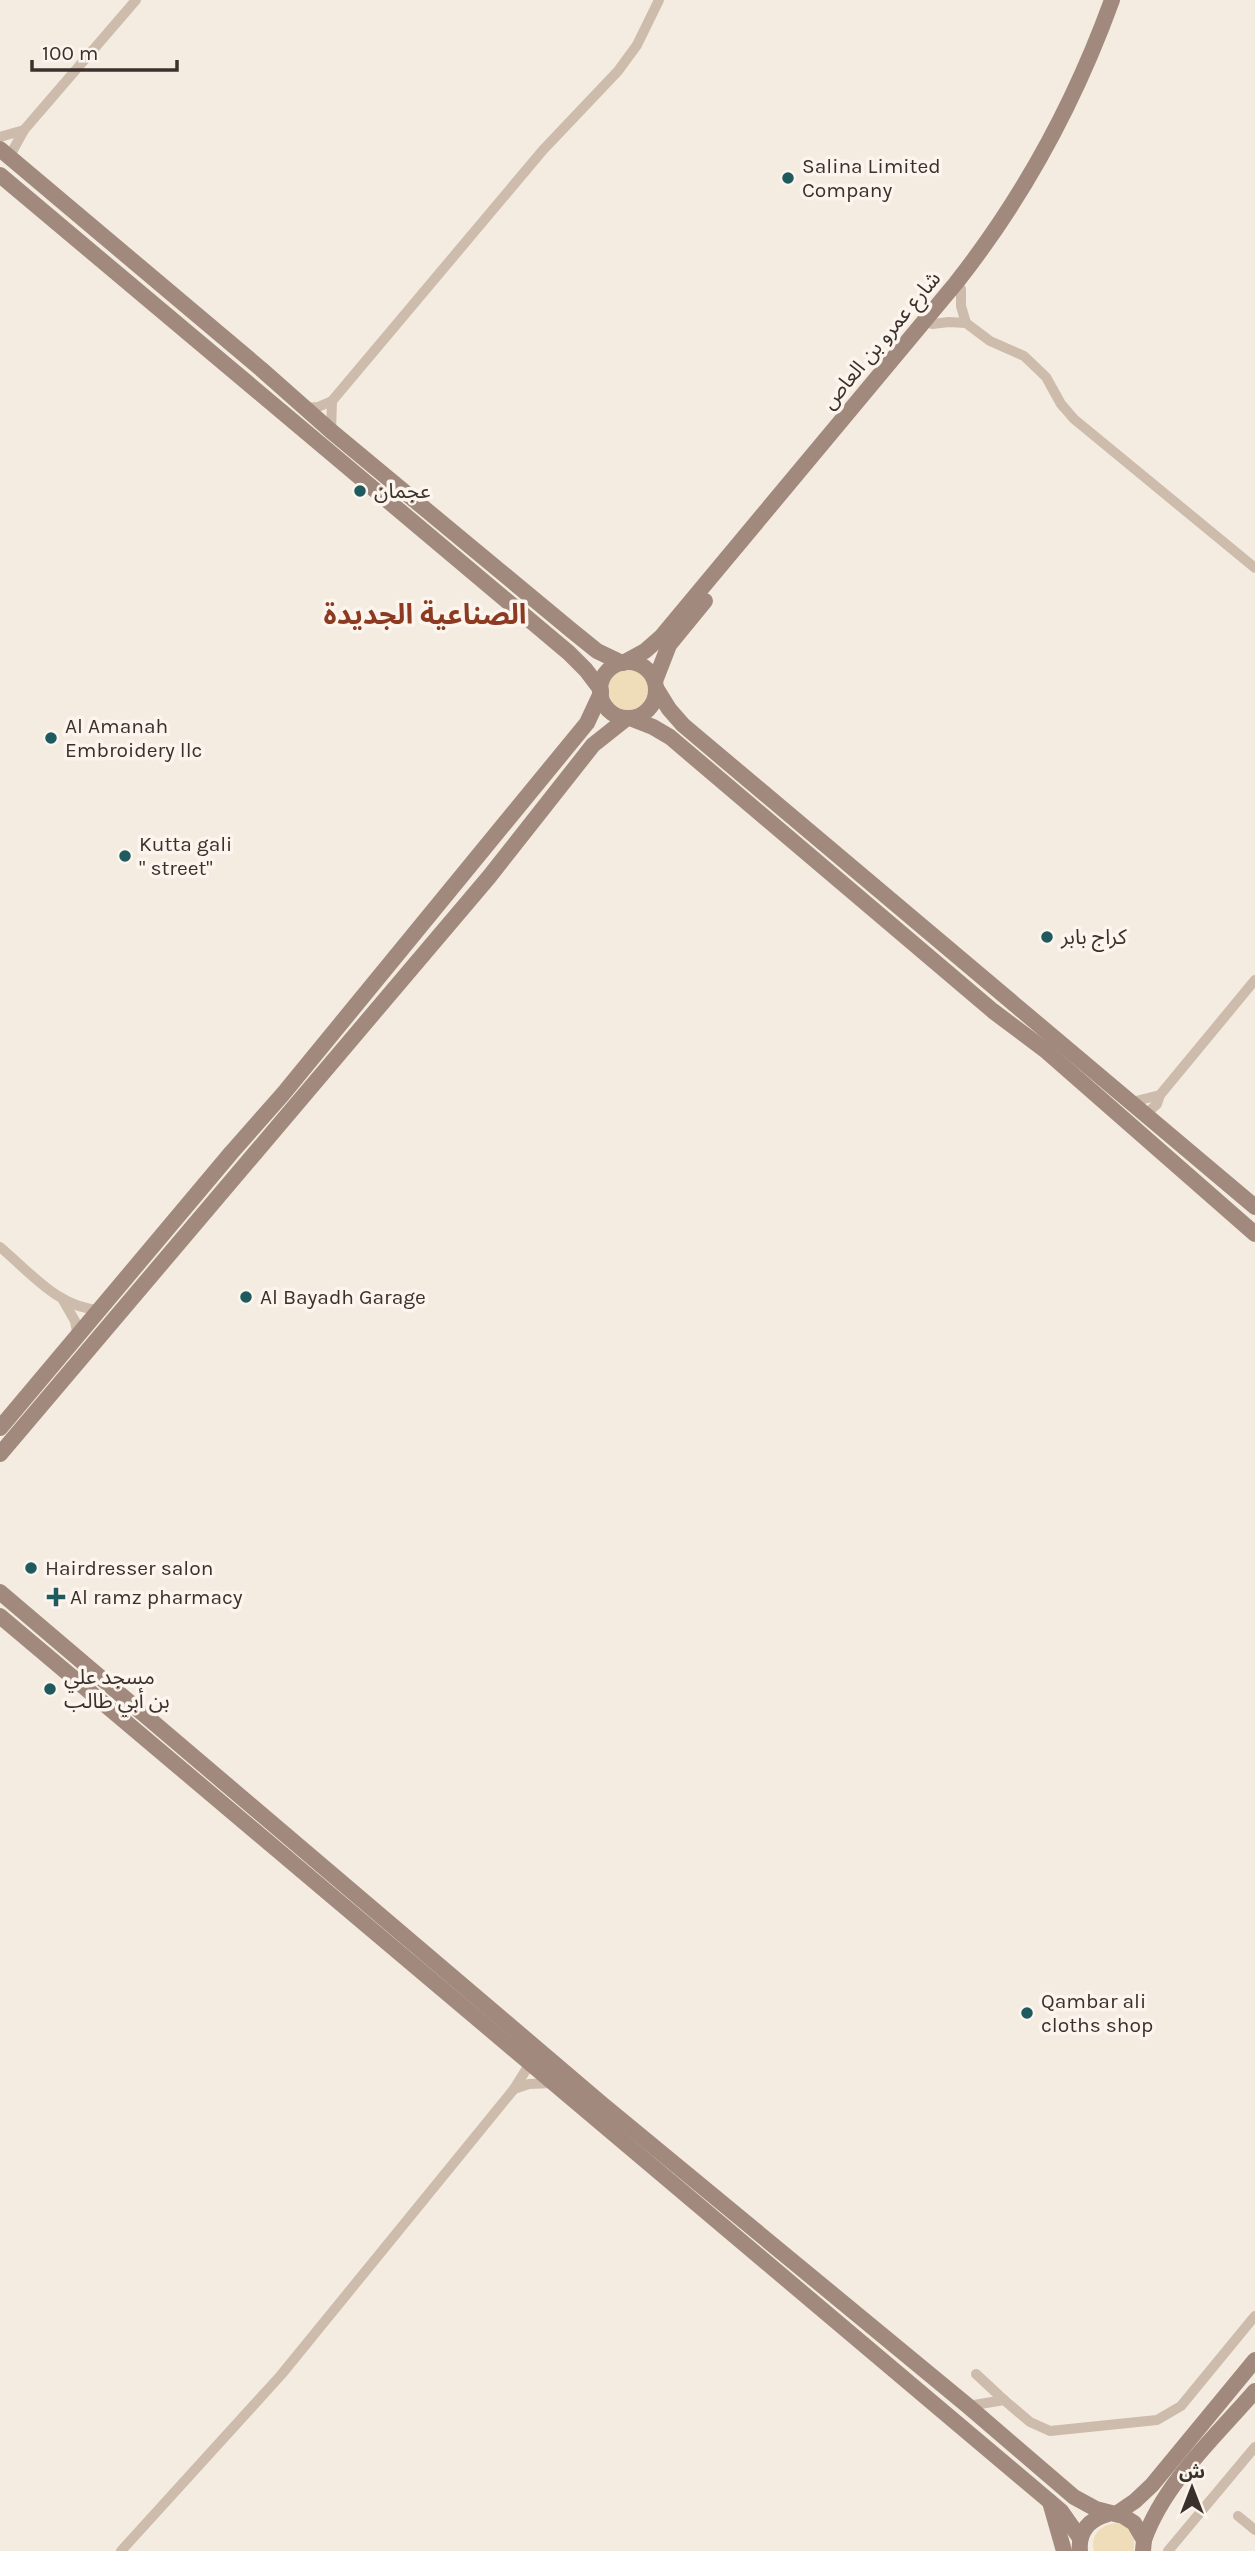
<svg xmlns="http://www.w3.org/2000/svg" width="1255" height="2551" viewBox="0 0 1255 2551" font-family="Karla,'Noto Sans Arabic',sans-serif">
<rect width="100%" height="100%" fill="#f4ebe1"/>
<g fill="#efdcb8">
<circle cx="628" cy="690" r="20"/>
<path d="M1116,2523l8,2 10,10v16h-40c-4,-16 6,-26 22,-28z"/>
</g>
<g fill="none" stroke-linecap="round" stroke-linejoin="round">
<g stroke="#cdbbac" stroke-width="10">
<polyline points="0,137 24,130"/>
<polyline points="7,155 13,150 24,130 136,0"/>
<polyline points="961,289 961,306 966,323 990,341 1024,356 1046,377 1061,404 1074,419 1255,568"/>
<polyline points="932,324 949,322 966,323"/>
<polyline points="304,408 318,407 332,401 543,150 618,71 637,45 659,0"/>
<polyline points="331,431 332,401"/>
<polyline points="1132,1102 1160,1095"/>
<polyline points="1146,1114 1157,1104 1160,1095 1255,980"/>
<path d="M0,1247c30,25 59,62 101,63"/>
<polyline points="63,1300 75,1321 78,1337"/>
<polyline points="514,2089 529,2084 552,2083"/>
<polyline points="976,2374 1004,2400"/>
<polyline points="968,2406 1004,2400 1030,2422 1050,2431 1157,2420 1181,2406 1255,2316"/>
<polyline points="1238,2516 1255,2530"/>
<polyline points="121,2551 281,2375 514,2089 529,2065"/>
<polyline points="1168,2551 1255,2447"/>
</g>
<g stroke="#a18a7d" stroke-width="16">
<polyline points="0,149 261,369 331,431 571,630 597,651 622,663"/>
<polyline points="0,175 569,653 586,670 601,690"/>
<circle cx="628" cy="690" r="28"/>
<path d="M623,663l22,-12 16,-14 295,-354c67,-85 119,-181 156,-283"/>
<polyline points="655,681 669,645 705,601"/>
<polyline points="656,688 669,709 683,725 1255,1207"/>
<polyline points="630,718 653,727 670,737 993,1011 1045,1050 1255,1234"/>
<polyline points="0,1428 231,1153 283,1094 587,723 601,693"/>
<polyline points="0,1454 489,877 593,745 627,718"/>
<polyline points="0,1592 602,2104 968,2406 1074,2497 1096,2509 1123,2516 1134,2523 1144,2540 1143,2551"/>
<polyline points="0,1616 1061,2511 1080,2538"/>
<polyline points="1050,2502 1064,2551"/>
<polyline points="1116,2514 1135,2501 1152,2485 1255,2360"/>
<path d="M1144,2540c20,-57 72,-104 111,-149"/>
<path d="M1080,2551c-2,-20 10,-32 28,-37"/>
</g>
</g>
<g fill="#1f5a5e" stroke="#fbf5ee" stroke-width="2.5">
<circle cx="788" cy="178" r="7"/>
<circle cx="360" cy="491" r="7"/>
<circle cx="51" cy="738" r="7"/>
<circle cx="125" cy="856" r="7"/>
<circle cx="1047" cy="937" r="7"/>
<circle cx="246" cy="1297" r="7"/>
<circle cx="31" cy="1568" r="7"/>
<path d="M52.5 1586.5h7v7h7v7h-7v7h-7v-7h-7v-7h7z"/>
<circle cx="50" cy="1689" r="7"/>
<circle cx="1027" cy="2013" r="7"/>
</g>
<g text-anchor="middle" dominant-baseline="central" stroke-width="7" stroke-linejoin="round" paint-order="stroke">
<g font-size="21" fill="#3b302b" stroke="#fbf5ee" text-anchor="start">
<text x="802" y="166">Salina Limited<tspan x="802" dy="24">Company</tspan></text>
<text x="374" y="491">عجمان</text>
<text x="65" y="726">Al Amanah<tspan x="65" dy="24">Embroidery llc</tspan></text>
<text x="139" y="844">Kutta gali<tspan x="139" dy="24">" street"</tspan></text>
<text x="1061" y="937">كراج بابر</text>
<text x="260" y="1297">Al Bayadh Garage</text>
<text x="45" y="1568">Hairdresser salon</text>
<text x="70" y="1597">Al ramz pharmacy</text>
<text x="64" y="1677">مسجد علي<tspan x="64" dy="24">بن أبي طالب</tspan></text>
<text x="1041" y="2001">Qambar ali<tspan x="1041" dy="24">cloths shop</tspan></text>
</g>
<g font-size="21" fill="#3b302b" stroke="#fbf5ee">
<text transform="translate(881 340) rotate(-50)">شارع عمرو بن العاص</text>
</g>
<g font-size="28" font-weight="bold" fill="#8c3b22" stroke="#fbf5ee">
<text x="425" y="614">الصناعية الجديدة</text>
</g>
</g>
<g transform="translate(1192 2488)" stroke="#fbf5ee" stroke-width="5" paint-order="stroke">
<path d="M0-5L12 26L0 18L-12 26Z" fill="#3b302b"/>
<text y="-10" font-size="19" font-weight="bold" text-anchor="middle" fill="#3b302b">ش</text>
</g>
<path d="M32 60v10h145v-10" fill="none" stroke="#3b302b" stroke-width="3.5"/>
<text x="42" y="60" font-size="21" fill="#3b302b" stroke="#fbf5ee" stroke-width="5" paint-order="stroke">100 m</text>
</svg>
